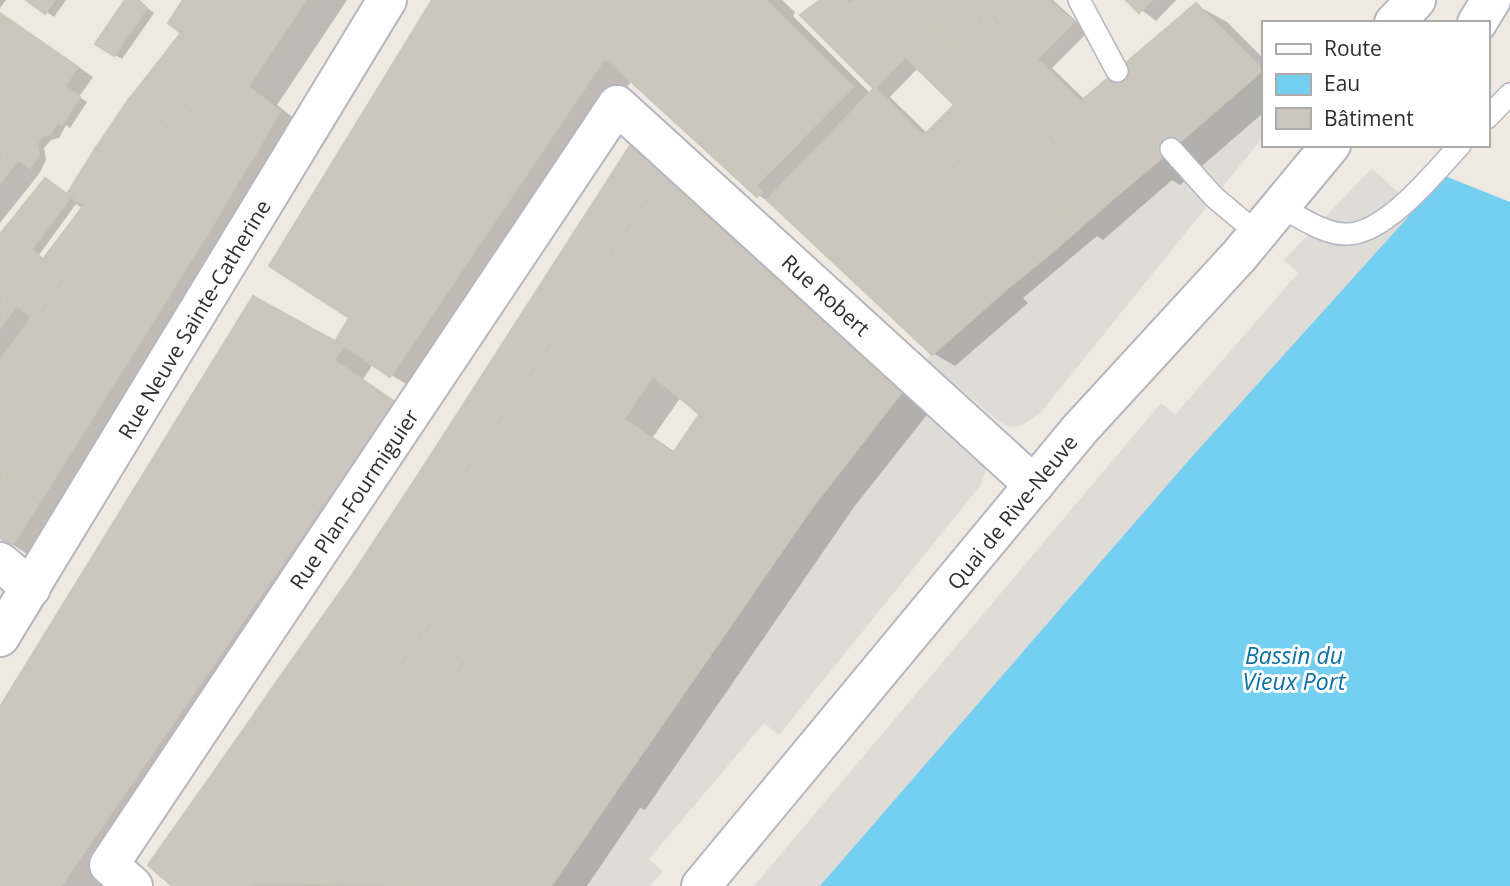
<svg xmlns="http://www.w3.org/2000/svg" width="1510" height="886" viewBox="0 0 1510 886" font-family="'Open Sans',sans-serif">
<rect width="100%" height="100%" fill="#efe9e1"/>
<g fill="#dfdcd8">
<polygon points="1263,70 1263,137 1041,412 1023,425 1009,427 998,421 926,359"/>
<polygon points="1372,168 1417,210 1049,622 821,886 754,886 1161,403 1175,415 1298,273 1284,260"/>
<polygon points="907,386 981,453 986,470 980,486 779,735 764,723 649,859 663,871 650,886 551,886 824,490"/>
</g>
<polygon fill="#75cff0" points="1445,176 1510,202 1510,886 820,886 1189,460"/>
<g fill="#0003" fill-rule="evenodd">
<polygon points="0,0 6,0 0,8"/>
<polygon points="29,0 66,0 54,17"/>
<polygon points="127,0 137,0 154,13 122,59 115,55"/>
<path d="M185,0h162l-70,105 32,25 -267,434 -42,-28v-298l45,-58 23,16 62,-96 53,-66zM76,204l7,5 -38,51 -6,-5zM32,316l10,10 -13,-7z"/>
<path d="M435,0h347l13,12 -2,4 78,78 5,-6 -53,-88h230l35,32 -36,36 33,32 111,-95 31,17 36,36v55l-83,72 -8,-5 -69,60 -6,-4 -74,62 5,5 -73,63 -22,-13 -160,-149 -15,-9 -126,-115 -211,313 -48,-29 -10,15 60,41 -320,466h-103v-175l336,-369 16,-24zM918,68l38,37 -28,29 -38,-37z"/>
<polygon points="1129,0 1176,0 1156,21"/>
<polygon points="0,13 93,77 79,97 87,102 70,128 66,125 59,138 51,140 44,148 46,160 39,174 0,223"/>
<path d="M631,147l30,17 269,247 -76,96 -209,303 -5,-2 -53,78h-412l177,-307zM681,397l20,17 -26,38 -22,-15z"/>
</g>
<g fill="#cbc7bf" stroke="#cbc5ba" stroke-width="2">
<polygon points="26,0 55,0 45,14"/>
<polygon points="125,0 138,0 147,8 114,56 95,44"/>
<polygon points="183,0 306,0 248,86 168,23"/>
<polygon points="432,0 542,0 605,58 390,377 336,340 349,318 269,266"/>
<polygon points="542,0 766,0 853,87 756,186 762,192 757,197"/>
<polygon points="820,0 846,0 905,57 874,89 800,15"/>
<polygon points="853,0 907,0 1113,199 1080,228 850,3"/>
<polygon points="907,0 976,0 987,11 979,21 989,30 998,21 1149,169 1113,199"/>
<polygon points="976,0 1049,0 1074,22 1037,59"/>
<polygon points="1126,0 1152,0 1139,13"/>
<polygon points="1196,3 1263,70 1149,169 1081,101"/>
<polygon points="987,11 998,21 989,30 979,21"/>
<polygon points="0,13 78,67 46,114 0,81"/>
<polygon points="180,34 280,111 255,155 145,79"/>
<polygon points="145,79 255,155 240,179 129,99"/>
<polygon points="0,81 45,113 23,145 0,129"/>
<polygon points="65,86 80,97 62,125 46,114"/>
<polygon points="875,87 934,147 900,180 1007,289 932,355 767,200"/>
<polygon points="129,99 240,179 210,230 95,149"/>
<polygon points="954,105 1080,228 1044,259 923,136"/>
<polygon points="45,113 58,122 51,134 43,136 37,144 39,155 30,168 0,148 0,129 23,145"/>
<polygon points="631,144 664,175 452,493 420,472"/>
<polygon points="934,147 1044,259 1007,289 900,180"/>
<polygon points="0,148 18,161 0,183"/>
<polygon points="95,149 210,230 183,273 67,194"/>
<polygon points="662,175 768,272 669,389 653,376 624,419 673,453 699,415 811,509 693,680 553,565 452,493"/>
<polygon points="45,178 71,197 32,249 5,228"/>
<polygon points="84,205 183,273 143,338 43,259"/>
<polygon points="5,228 43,259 11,300 0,291 0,234"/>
<polygon points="43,259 65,277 35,321 11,300"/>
<polygon points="768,272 901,393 811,509 669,389"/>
<polygon points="65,277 143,338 113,385 35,321"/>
<polygon points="0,291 18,305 0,328"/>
<polygon points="253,296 344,346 334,360 394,402 61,886 0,886 0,707"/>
<polygon points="31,318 113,385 65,462 0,405 0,360"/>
<polygon points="0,405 65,462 40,502 0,468"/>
<polygon points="0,468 40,502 11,548 0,538"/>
<polygon points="420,472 503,529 425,631 419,632 350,578"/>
<polygon points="503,529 553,565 461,678 456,673 464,661 425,631"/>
<polygon points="553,565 693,680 614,794 461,678"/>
<polygon points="350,578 419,632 425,631 344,742 275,684"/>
<polygon points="425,631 464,661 456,673 614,794 551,886 261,884 230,886 344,742"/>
<polygon points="275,684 344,742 316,777 251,719"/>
<polygon points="251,719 316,777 230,886 172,886 148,865"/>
</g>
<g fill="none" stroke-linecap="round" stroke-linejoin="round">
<defs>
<g id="lane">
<polyline points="1079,0 1117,71"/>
<polyline points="1487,118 1510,94"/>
<polyline points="1171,149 1214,197 1258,234"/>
<path d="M1281,207c19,10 42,27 65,27 39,1 89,-62 114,-89"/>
</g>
<g id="street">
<polyline points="0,562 31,588"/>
<polyline points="0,637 387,0"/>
<polyline points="133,886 109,865 617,105 1034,485"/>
</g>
<g id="secondary">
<polyline points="1394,23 1416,0"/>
<polyline points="1477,23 1491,0"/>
<polyline points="701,886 1080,429 1239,256 1331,145"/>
</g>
</defs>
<use href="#lane" stroke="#b4b7c1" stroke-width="24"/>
<use href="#street" stroke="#b4b7c1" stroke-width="42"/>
<use href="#secondary" stroke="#b4b7c1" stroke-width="42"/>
<use href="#lane" stroke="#fff" stroke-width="21"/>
<use href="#street" stroke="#fff" stroke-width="38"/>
<use href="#secondary" stroke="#fff" stroke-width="38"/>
</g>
<g text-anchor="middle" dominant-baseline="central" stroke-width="6" stroke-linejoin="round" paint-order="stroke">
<g font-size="21" fill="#2e2e2e" stroke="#fff">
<text transform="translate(826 295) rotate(42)">Rue Robert</text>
<text transform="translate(194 319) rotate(-59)">Rue Neuve Sainte-Catherine</text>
<text transform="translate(354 499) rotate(-56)">Rue Plan-Fourmiguier</text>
<text transform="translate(1012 512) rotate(-51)">Quai de Rive-Neuve</text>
</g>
<g font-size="23" font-style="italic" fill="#0d6fa3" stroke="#fff">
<text x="1294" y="655">Bassin du<tspan x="1294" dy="26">Vieux Port</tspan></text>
</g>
</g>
<rect x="1262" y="21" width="228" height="126" fill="#ffffff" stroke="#ababab" stroke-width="2"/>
<rect x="1276" y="44" width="35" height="10" fill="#ffffff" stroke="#ababab" stroke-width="2"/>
<text x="1324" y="56" font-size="21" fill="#2e2e2e">Route</text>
<rect x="1276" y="74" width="35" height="21" fill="#75cff0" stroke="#ababab" stroke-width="2"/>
<text x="1324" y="91" font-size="21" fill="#2e2e2e">Eau</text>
<rect x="1276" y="108" width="35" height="21" fill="#cbc7bf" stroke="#ababab" stroke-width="2"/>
<text x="1324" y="126" font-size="21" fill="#2e2e2e">Bâtiment</text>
</svg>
